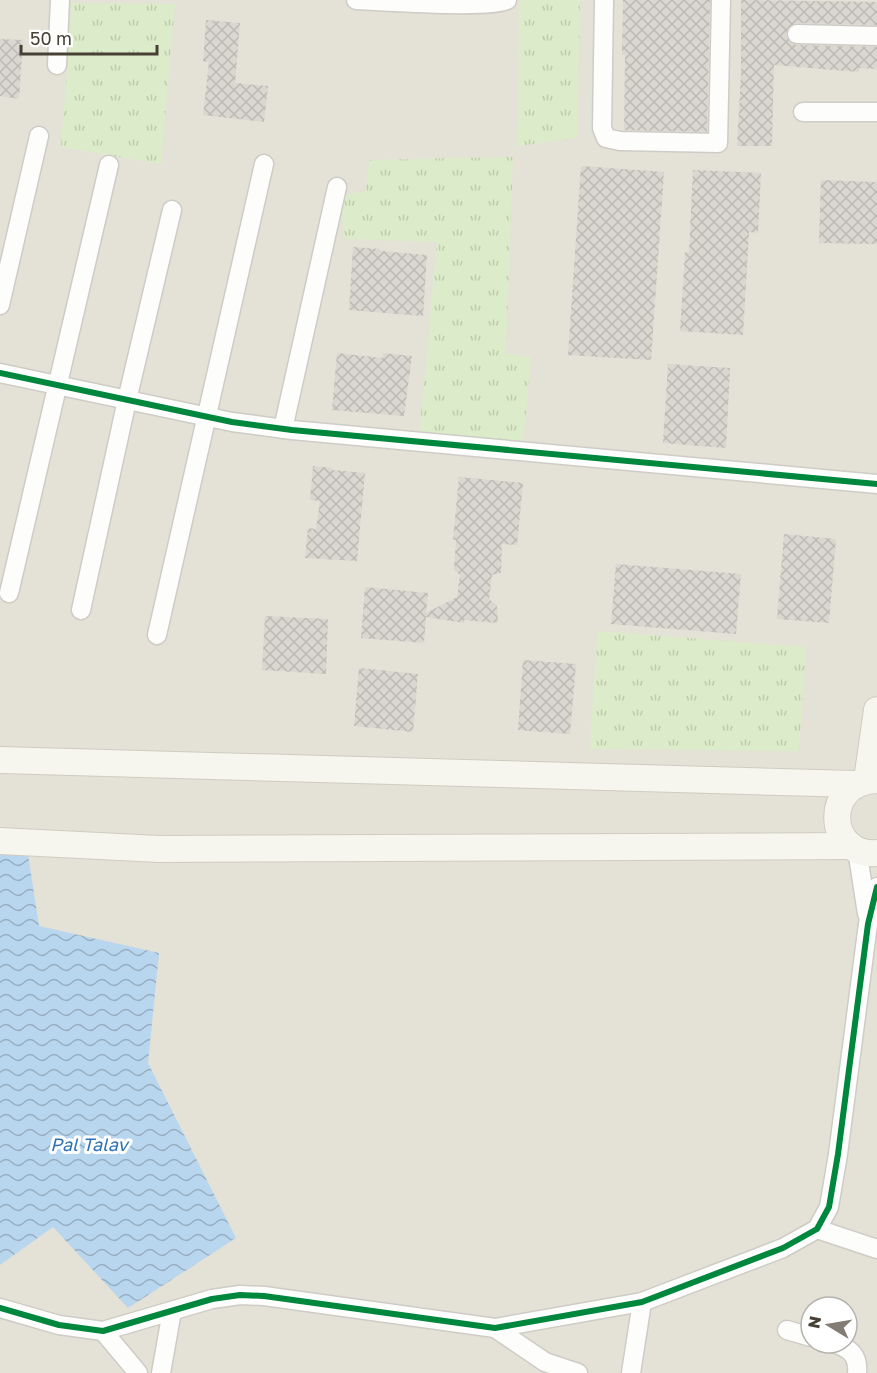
<svg xmlns="http://www.w3.org/2000/svg" width="877" height="1373" viewBox="0 0 877 1373" font-family="'Golos Text',sans-serif">
<defs>
<pattern id="grass-tufts" width="24" height="20" patternUnits="userSpaceOnUse" patternTransform="scale(1.5)"><rect width="24" height="20" fill="#dcebc9"/><path d="M3 7l-1-3M5 7V3M7 7l1-3M15 17l-1-3M17 17v-4M19 17l1-3" fill="none" stroke="#becbad"/></pattern>
<pattern id="water-waves" width="16" height="10" patternUnits="userSpaceOnUse" patternTransform="scale(1.5)"><rect width="16" height="10" fill="#b9d6ef"/><path d="M0 5q4-4 8 0t8 0" fill="none" stroke="#98afc2"/></pattern>
<pattern id="building-cross-hatch" width="8" height="8" patternUnits="userSpaceOnUse" patternTransform="scale(1.5)"><rect width="8" height="8" fill="#dad7d1"/><path d="M0 0l8 8M0 8l8-8" fill="none" stroke="#bcbab4"/></pattern>
</defs>
<rect width="100%" height="100%" fill="#f0efe9"/>
<path fill="#e4e1d6" fill-rule="evenodd" d="M0,0h877v1373h-877zM811,1307h36v36h-36z"/>
<g fill="url(#grass-tufts)">
<polygon points="519,0 580,0 577,138 518,146"/>
<polygon points="72,3 175,4 161,164 61,147"/>
<polygon points="513,157 506,354 531,357 523,446 419,437 437,242 343,239 342,195 366,191 369,160"/>
<polygon points="597,631 806,647 799,751 590,749"/>
</g>
<polygon fill="url(#water-waves)" points="0,854 28,854 39,926 159,953 148,1063 236,1238 128,1308 53,1227 0,1265"/>
<g fill="url(#building-cross-hatch)">
<polygon points="623,0 710,0 707,132 624,130 625,55 622,55"/>
<polygon points="741,0 877,2 877,25 797,23 788,28 786,34 791,43 797,45 877,47 877,69 859,68 859,72 774,65 772,146 737,146 741,73"/>
<polygon points="206,20 240,23 235,83 268,86 264,122 203,115 209,62 203,61"/>
<polygon points="0,39 23,40 19,99 0,96"/>
<polygon points="581,166 664,172 651,360 568,355"/>
<polygon points="693,170 761,173 758,233 749,232 743,335 680,331 685,252 689,252"/>
<polygon points="821,180 877,182 877,244 819,243"/>
<polygon points="353,247 380,249 380,251 427,255 423,316 349,310"/>
<polygon points="337,353 383,358 383,353 412,356 404,416 332,410"/>
<polygon points="668,364 730,368 726,448 663,443"/>
<polygon points="313,466 332,468 332,470 365,473 357,561 305,558 308,528 316,529 320,501 310,500"/>
<polygon points="459,477 523,483 517,545 502,544 501,573 492,575 489,599 497,606 498,623 464,620 464,623 426,617 424,643 361,638 365,587 428,593 426,613 457,597 460,575 454,570 456,540 453,540"/>
<polygon points="784,534 836,539 829,623 777,619"/>
<polygon points="616,564 741,574 736,634 611,624"/>
<polygon points="265,616 328,619 326,674 262,670"/>
<polygon points="523,660 576,664 570,734 518,730"/>
<polygon points="359,668 418,674 413,732 354,726"/>
</g>
<g fill="none" stroke-linecap="round" stroke-linejoin="round">
<defs>
<g id="street">
<path d="M356,0c23,1 139,9 151,0"/>
<polyline points="604,0 602,128 606,138 620,141 718,143 721,0"/>
<polyline points="797,34 877,36"/>
<polyline points="57,65 60,0"/>
<polyline points="803,112 877,112"/>
<polyline points="0,305 39,136"/>
<polyline points="0,373 232,422 292,430 877,484"/>
<polyline points="283,429 337,187"/>
<polyline points="9,593 109,165"/>
<polyline points="81,610 127,400 172,210"/>
<polyline points="157,635 264,164"/>
<polyline points="857,849 867,914"/>
<polyline points="817,1229 877,1249"/>
<polyline points="0,1308 59,1325 103,1331 212,1299 240,1295 264,1296 495,1328 642,1302 783,1248 817,1229 829,1207 838,1154 868,924 877,887"/>
<polyline points="495,1328 545,1362 578,1373"/>
<polyline points="787,1330 811,1337"/>
<polyline points="103,1331 138,1373"/>
<path d="M833,1343c15,4 26,12 24,30"/>
<polyline points="161,1373 172,1311"/>
<polyline points="631,1373 642,1302"/>
</g>
<g id="secondary">
<polyline points="0,760 855,784"/>
<polyline points="867,780 877,710"/>
<path d="M877,780c-55,1 -51,77 0,73"/>
<polyline points="0,841 159,849 851,846"/>
</g>
</defs>
<use href="#street" stroke="#ceccc6" stroke-width="21"/>
<use href="#secondary" stroke="#d0ccc0" stroke-width="28"/>
<use href="#street" stroke="#fdfdfc" stroke-width="18"/>
<use href="#secondary" stroke="#f6f5ee" stroke-width="26"/>
<defs>
<g id="cycleway">
<polyline points="0,373 232,422 292,430 877,484"/>
<polyline points="0,1308 59,1325 103,1331 212,1299 240,1295 264,1296 495,1328 642,1302 783,1248 817,1229 829,1207 838,1154 868,924 877,887"/>
</g>
</defs>
<use href="#cycleway" stroke="#fff" stroke-width="10"/>
<use href="#cycleway" stroke="#00873e" stroke-width="6"/>
</g>
<g text-anchor="middle" dominant-baseline="central" stroke-width="6" stroke-linejoin="round" paint-order="stroke">
<g font-size="18" font-style="italic" fill="#2d73b3" stroke="#fff">
<text x="89" y="1144">Pal Talav</text>
</g>
</g>
<g transform="translate(829 1325) rotate(281)"><circle r="28" fill="#ffffff" stroke="#b5b3ae" stroke-width="1.5"/>
<path d="M0-4.5L10 22L0 15L-10 22Z" fill="#827d74"/>
<text y="-9" font-size="16" font-weight="bold" text-anchor="middle" fill="#464035">N</text>
</g>
<path d="M21 45v9h136v-9" fill="none" stroke="#464035" stroke-width="3"/>
<text x="30" y="45" font-size="18" fill="#464035" stroke="#ffffff" stroke-width="4.5" paint-order="stroke">50 m</text>
</svg>
